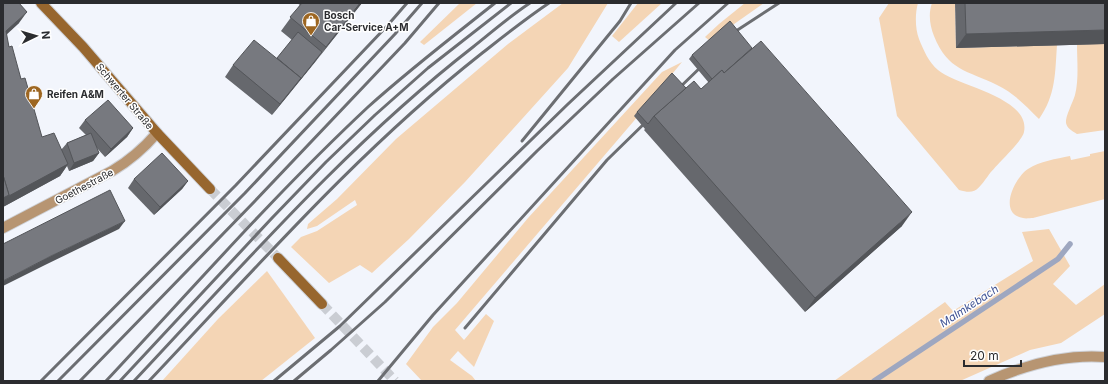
<svg xmlns="http://www.w3.org/2000/svg" width="1108" height="384" viewBox="0 0 1108 384" font-family="Inter,sans-serif">
<rect width="100%" height="100%" fill="#f2f5fc"/>
<g fill="#f4d5b5">
<polygon points="460,3 477,3 424,45 420,42"/>
<polygon points="563,3 608,3 568,68 465,182 409,239 372,273 360,265 329,283 291,247 301,237 317,231 357,205 355,200 317,226 307,229 308,224 337,199 396,139 508,44"/>
<polygon points="638,3 662,3 619,42 612,36"/>
<polygon points="745,3 764,3 710,41 705,37 719,24"/>
<path d="M889,3h29c-3,10 -3,26 1,36 4,10 10,24 19,31 18,16 93,27 86,62 -2,10 -29,34 -36,44 -10,13 -12,19 -29,14l-62,-74 -18,-98z"/>
<path d="M932,3h23l1,45 101,-3c-2,28 -1,50 -18,74 -13,-13 -25,-26 -42,-34 -30,-15 -49,-14 -63,-49 -4,-10 -6,-22 -2,-33z"/>
<path d="M1077,44h28v86l-28,4c-5,-3 -10,-6 -11,-11 -1,-6 7,-21 9,-28 4,-16 2,-33 2,-51z"/>
<polygon points="682,62 633,122 455,330 464,340 486,314 494,321 474,367 458,351 450,360 472,376 476,381 422,381 406,364 433,327 457,303 528,218 662,72"/>
<path d="M1105,151v48l-72,19c-3,0 -7,1 -10,0 -26,-4 -8,-41 5,-49 12,-8 28,-10 42,-13l1,4 19,-4v-2z"/>
<polygon points="1049,229 1070,266 1053,284 1076,305 1105,284 1105,314 1061,343 1030,350 960,381 834,381 945,302 953,311 1033,261 1022,232"/>
<polygon points="267,271 315,338 261,381 162,381 218,319"/>
</g>
<g fill="none" stroke-linecap="round" stroke-linejoin="round">
<polyline stroke="#9ea7c0" stroke-width="5.5" points="874,381 1058,259 1070,244"/>
<g stroke="#cacdd3" stroke-width="10" stroke-dasharray="10 5" stroke-linecap="butt">
<polyline points="210,189 278,258"/>
<polyline points="322,304 395,381"/>
</g>
<defs>
<g id="street">
<path d="M3,228l109,-57c17,-10 32,-23 45,-38"/>
<path d="M989,381c36,-16 76,-27 116,-24"/>
</g>
<g id="secondary">
<polyline points="41,3 83,47 157,133 210,189"/>
<polyline points="278,258 322,304"/>
</g>
</defs>
<use href="#street" stroke="#ced1d7" stroke-width="12"/>
<use href="#secondary" stroke="#ced1d7" stroke-width="12"/>
<use href="#street" stroke="#b79572" stroke-width="10"/>
<use href="#secondary" stroke="#97662e" stroke-width="10"/>
<g stroke="#6c6e72" stroke-width="3">
<polyline points="730,37 736,31 779,3"/>
<polyline points="675,92 705,63"/>
<polyline points="522,141 620,21 631,3"/>
<polyline points="465,328 607,160 650,118"/>
<polyline points="41,381 236,185 387,26 407,3"/>
<polyline points="58,381 245,193 395,34 422,3"/>
<polyline points="80,381 254,202 405,43 439,3"/>
<path d="M106,381c86,-92 170,-188 262,-274 41,-37 84,-70 127,-104"/>
<polyline points="120,381 272,218 326,162 375,115 428,68 511,3"/>
<path d="M134,381c109,-116 213,-236 339,-334 19,-15 37,-31 57,-44"/>
<path d="M149,381c107,-113 210,-231 332,-327 23,-18 44,-35 68,-51"/>
<polyline points="274,381 340,326 568,104 676,3"/>
<polyline points="294,381 331,350 385,302 537,151 613,79 699,3"/>
<polyline points="378,381 433,315 675,50 728,3"/>
</g>
</g>
<g fill="#66686d">
<polygon points="3,3 19,23 6,34 9,47 21,79 42,137 61,150 67,143 86,135 79,128 85,120 133,128 127,137 105,157 96,147 99,153 93,161 69,171 67,166 60,176 3,207"/>
<polygon points="297,3 362,3 272,115 225,77 233,65 277,58 292,40 281,31 300,5"/>
<polygon points="955,3 1105,3 1105,44 956,48"/>
<polygon points="752,48 902,226 805,312 644,130 645,129 634,116 637,112 686,88 701,89 709,83 689,59 692,55"/>
<polygon points="134,179 188,181 182,189 154,215 128,188"/>
</g>
<g fill="#535559">
<polygon points="360,3 362,3 316,61 326,47"/>
<polygon points="27,12 19,23 3,38 6,31"/>
<polygon points="1105,30 1105,44 956,48 966,34"/>
<polygon points="322,52 316,61 272,115 280,104"/>
<polygon points="133,128 127,137 105,157 111,149"/>
<polygon points="99,153 93,161 69,171 74,163"/>
<polygon points="68,164 60,176 3,207 3,198"/>
<polygon points="188,181 182,189 154,215 160,207"/>
<polygon points="912,212 902,226 805,312 815,298"/>
<polygon points="125,221 119,229 45,265 3,286 3,281 51,256"/>
</g>
<g fill="#77797f" stroke="#535559">
<polygon points="3,3 19,3 27,12 6,31 9,47 12,46 21,79 25,78 42,137 54,133 68,164 7,197 9,195 3,175"/>
<polygon points="302,3 360,3 326,47 290,17"/>
<polygon points="965,3 1105,3 1105,30 966,34"/>
<polygon points="730,21 752,48 724,73 722,70 712,79 692,55"/>
<polygon points="298,32 322,52 299,81 301,78 277,58"/>
<polygon points="254,40 301,78 280,104 233,65"/>
<polygon points="761,41 912,212 815,298 654,116 694,81 701,89 722,70 724,73"/>
<polygon points="672,73 686,88 654,116 648,124 637,112"/>
<polygon points="108,100 133,128 111,149 85,120"/>
<polygon points="91,133 99,153 74,163 67,143"/>
<polygon points="162,153 188,181 160,207 134,179"/>
<polygon points="3,175 9,195 3,198"/>
<polygon points="110,190 125,221 51,256 3,281 3,244"/>
</g>
<defs>
<symbol id="shop-pin" viewBox="-11 -11 22 30"><path d="M0 17L-7.5 6A9.5 9.5 0 1 1 7.5 6Z" fill="#9d6621" stroke="#fff"/><path d="M-5-2.5h2.3a2.7 3.5 0 0 1 5.4 0H5L5.5 6h-11ZM-1.5-2.5h3a1.5 2.3 0 0 0-3 0Z" fill="#fff"/></symbol>
</defs>
<g fill-rule="evenodd">
<use href="#shop-pin" x="301" y="11" width="20" height="27"/>
<use href="#shop-pin" x="24" y="84" width="20" height="27"/>
</g>
<g text-anchor="middle" dominant-baseline="central" stroke-width="3" stroke-linejoin="round" paint-order="stroke">
<g font-size="10" font-weight="bold" fill="#2b2c2f" stroke="#fff" text-anchor="start">
<text x="324" y="15">Bosch<tspan x="324" dy="12">Car-Service A+M</tspan></text>
<text x="47" y="94">Reifen A&amp;M</text>
</g>
<g font-size="10" fill="#2b2c2f" stroke="#fff">
<text transform="translate(125 96) rotate(50)">Schwerter Straße</text>
<text transform="translate(84 186) rotate(-28)">Goethestraße</text>
</g>
<g font-size="11" font-style="italic" fill="#3f5193" stroke="#fff">
<text transform="translate(969 306) rotate(-33)">Malmkebach</text>
</g>
</g>
<rect width="1108" height="384" fill="none" stroke="#2b2c2f" stroke-width="8"/>
<g transform="translate(36 36) rotate(85)" stroke="#ffffff" stroke-width="3" paint-order="stroke">
<path d="M0-3L7 15L0 10L-7 15Z" fill="#2b2c2f"/>
<text y="-6" font-size="11" font-weight="bold" text-anchor="middle" fill="#2b2c2f">N</text>
</g>
<path d="M964 360v6h57v-6" fill="none" stroke="#2b2c2f" stroke-width="2"/>
<text x="970" y="360" font-size="12" fill="#2b2c2f" stroke="#ffffff" stroke-width="3" paint-order="stroke">20 m</text>
</svg>
